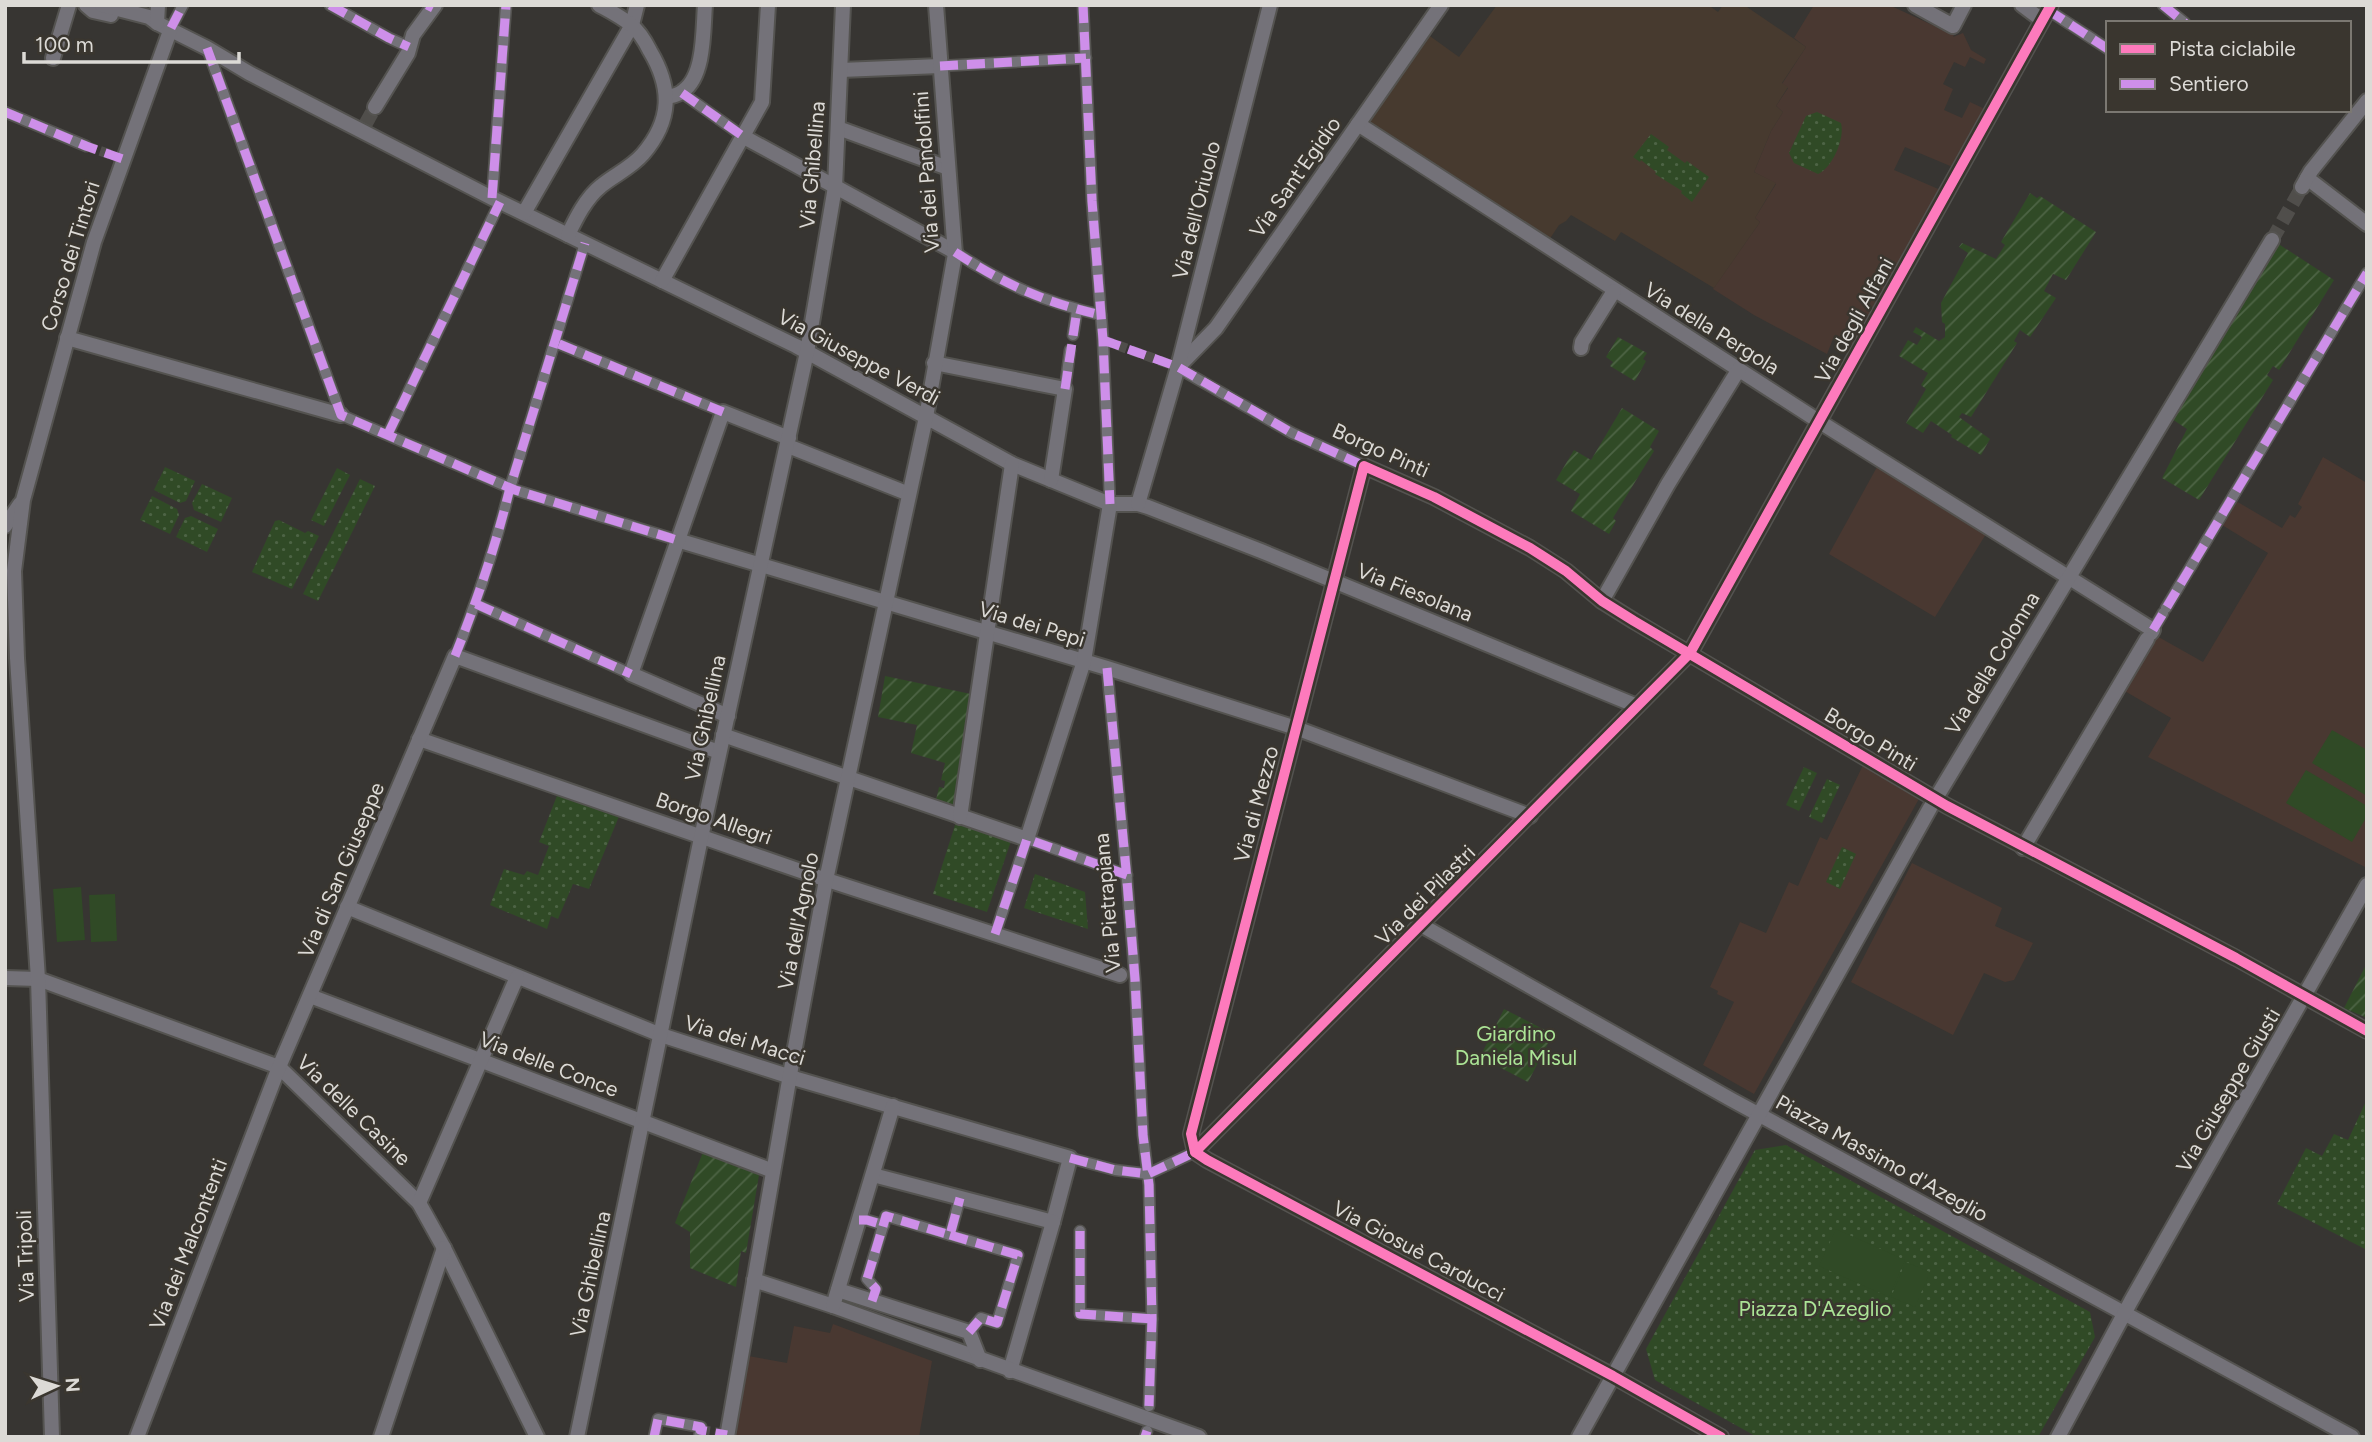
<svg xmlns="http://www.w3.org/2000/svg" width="2372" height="1442" viewBox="0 0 2372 1442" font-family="Figtree,sans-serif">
<defs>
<pattern id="grass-dots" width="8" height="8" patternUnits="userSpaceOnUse" patternTransform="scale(1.75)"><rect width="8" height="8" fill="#304a26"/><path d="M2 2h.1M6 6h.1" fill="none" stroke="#4d6445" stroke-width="1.8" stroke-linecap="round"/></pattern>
<pattern id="garden-furrows" width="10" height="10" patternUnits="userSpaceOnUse" patternTransform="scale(1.75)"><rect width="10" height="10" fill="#304a26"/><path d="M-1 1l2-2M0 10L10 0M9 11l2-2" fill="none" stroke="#4d6445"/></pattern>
</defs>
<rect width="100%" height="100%" fill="#373532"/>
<g fill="#493831">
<polygon points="1814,5 1889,5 1954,35 1953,37 1963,33 1971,50 1986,59 1984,64 1970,57 1965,67 1954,62 1943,84 1953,89 1944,110 1962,118 1970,102 1987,110 1955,168 1905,147 1894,170 1943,191 1901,260 1851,348 1833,339 1827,354 1754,315 1713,289 1760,222 1755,218 1776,184 1754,172 1771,131 1783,112 1776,106 1788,88 1782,84 1806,47 1794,38"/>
<polygon points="2323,457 2367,483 2367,868 2148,757 2171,718 2123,690 2155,635 2203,662 2268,553 2222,525 2236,501 2282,528 2290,515 2295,518 2302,507 2298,504"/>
<polygon points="1877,467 1986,534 1935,617 1829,554"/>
<polygon points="1864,763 1920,797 1754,1094 1703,1065 1734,1002 1717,994 1718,991 1710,987 1740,922 1766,933 1789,882 1798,886 1820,837 1827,840"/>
<polygon points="1912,863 2002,908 1995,926 2033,943 2014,980 2005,982 1984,973 1953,1035 1851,982"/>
<polygon points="833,1324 932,1361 919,1437 735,1437 748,1356 787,1363 794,1326 830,1333"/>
</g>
<polygon fill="#473a2f" points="1497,5 1708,5 1718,12 1723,5 1744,5 1806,47 1782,83 1788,87 1776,106 1783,112 1771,131 1754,172 1776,183 1755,218 1760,222 1714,288 1621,232 1615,241 1571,215 1566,221 1559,225 1549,240 1366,122 1427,34 1459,57"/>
<g fill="url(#grass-dots)">
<path d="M1817,112l24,11c4,15 -8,44 -23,51l-24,-11 -5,-10 17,-37z"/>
<polygon points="1651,134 1669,147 1667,150 1685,163 1687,161 1709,177 1692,202 1681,193 1682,191 1655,174 1656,172 1641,160 1640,162 1633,157"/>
<polygon points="165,467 195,481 186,501 180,503 154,490"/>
<polygon points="337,468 350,475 324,526 311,520"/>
<polygon points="360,479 375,486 318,601 303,594"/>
<polygon points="202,484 232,498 221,522 194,510 192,503"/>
<polygon points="152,496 177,509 179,515 170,534 140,520"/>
<polygon points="191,516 218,529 207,552 176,537 185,518"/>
<polygon points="279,520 305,533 308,531 319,536 292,589 252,572 275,521"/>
<polygon points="1804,767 1817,773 1799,811 1786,805"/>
<polygon points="1827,779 1840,785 1822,823 1809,817"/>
<polygon points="558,793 620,814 589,889 573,884 558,919 551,916 547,929 490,905 504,869 524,875 527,871 538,875 549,846 539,842"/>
<polygon points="956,822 1011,841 987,912 933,894"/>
<polygon points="1842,847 1856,854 1840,889 1826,882"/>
<polygon points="1035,874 1085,892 1088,929 1024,908"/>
<polygon points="2367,1099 2367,1250 2277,1204 2306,1148 2322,1156 2334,1134 2348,1140"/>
<polygon points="1786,1145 2090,1312 2095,1337 2038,1437 1757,1437 1655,1380 1646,1349 1755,1150"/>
</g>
<g fill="url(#garden-furrows)">
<polygon points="2030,193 2037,198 2040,196 2096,232 2066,280 2053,274 2044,291 2056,298 2030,337 2020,330 2014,341 2017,343 1971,417 1962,413 1959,417 1990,439 1981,455 1951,437 1952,435 1931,421 1923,433 1906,423 1926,389 1921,385 1928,373 1899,356 1908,340 1917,345 1922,337 1913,332 1916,327 1939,341 1945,337 1945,324 1942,322 1941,303 1968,253 1959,247 1962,243 1996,259 2005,245 2001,242"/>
<polygon points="2277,243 2334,280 2279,370 2273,366 2267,375 2273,380 2199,500 2162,478 2187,429 2172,419"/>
<polygon points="1618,337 1647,353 1643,359 1646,361 1635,381 1610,366 1613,362 1606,357"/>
<polygon points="1622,408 1659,431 1650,447 1654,451 1613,518 1616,521 1609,534 1571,511 1580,494 1556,480 1574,450 1591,460"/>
<polygon points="885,676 971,694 956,805 936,800 939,787 944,788 945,781 941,780 945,763 911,753 917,725 878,717"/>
<polygon points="2367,963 2367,1018 2344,1008"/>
<polygon points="1504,1009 1553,1034 1528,1082 1480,1057"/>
<polygon points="703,1152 759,1175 746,1253 741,1251 736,1287 690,1268 690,1232 675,1223"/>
</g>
<g fill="#304a26">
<polygon points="2332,730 2367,750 2367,796 2312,763"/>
<polygon points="2306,770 2367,806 2367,816 2352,842 2286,803"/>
<polygon points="81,887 85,940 57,942 53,889"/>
<polygon points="115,894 117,941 91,942 89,895"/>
<polygon points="1836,1229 1905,1260 1889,1297 1819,1266"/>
<polygon points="1906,1262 1930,1272 1915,1307 1891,1297"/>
</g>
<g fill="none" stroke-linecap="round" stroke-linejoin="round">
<g stroke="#504e4b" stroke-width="10" stroke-dasharray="10 5" stroke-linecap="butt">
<polyline points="86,146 115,156"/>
<polyline points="1103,340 1172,365"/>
<polyline points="700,1430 720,1433"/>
</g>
<g stroke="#504e4b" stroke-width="14" stroke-dasharray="14 7" stroke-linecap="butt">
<polyline points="365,125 375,107"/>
<polyline points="2272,240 2302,187"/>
</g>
<defs>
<g id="pedestrian">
<polyline points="330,5 389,38 409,47"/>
<polyline points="1083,5 1092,201 1103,340 1110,504"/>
<polyline points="2163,5 2185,23"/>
<polyline points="2048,10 2108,49"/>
<polyline points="171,28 183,5"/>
<polyline points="207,48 341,415 515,490 677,540"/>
<polyline points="940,66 1086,58"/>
<polyline points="682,93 744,137"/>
<polyline points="5,112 86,146"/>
<polyline points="492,198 506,5"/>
<path d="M955,252c49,32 88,50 146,63"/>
<polyline points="1073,335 1077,310"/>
<polyline points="559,344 723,412"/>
<polyline points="1173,365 1292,433 1364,466"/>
<polyline points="1065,389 1070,350"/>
<polyline points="388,434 500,202"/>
<polyline points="476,604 631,674"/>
<polyline points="2166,608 2367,273"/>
<polyline points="2153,630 2163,613"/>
<path d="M455,656c22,-55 41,-111 55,-168l75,-245"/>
<polyline points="1107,668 1126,869 1135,979 1143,1135 1149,1185 1152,1319 1149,1406"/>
<polyline points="995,934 1027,839 1127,875"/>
<polyline points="1070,1158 1115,1170 1148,1174 1195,1152"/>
<polyline points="859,1220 867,1220 884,1225"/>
<polyline points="1080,1231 1080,1314 1152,1319"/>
<polyline points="950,1235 1018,1255 997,1323 981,1318 969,1332"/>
<polyline points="872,1301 876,1289 867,1279 886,1216 950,1235 960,1198"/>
<polyline points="654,1437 658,1419 701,1427 699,1437"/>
<polyline points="1145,1437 1147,1431"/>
</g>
<g id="minor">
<polyline points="86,5 93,11 111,15"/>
<polyline points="102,5 149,17 157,23 207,48 249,73 492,198 796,346 1012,464 1110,504 1138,504 1148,507 1261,551 1637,706"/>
<polyline points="1915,5 1953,26 1964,5"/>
<polyline points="2022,5 2042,20"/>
<polyline points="157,23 158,5"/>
<polyline points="53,58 69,5"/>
<polyline points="841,70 940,66"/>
<path d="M667,97c5,-1 12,-2 16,-6 22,-15 20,-62 22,-86"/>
<polyline points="375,107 408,53 413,35 435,5"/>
<polyline points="1358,124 1820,422 2153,630 2151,633"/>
<polyline points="838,128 948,168"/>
<polyline points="744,137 955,252"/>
<polyline points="2307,178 2367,224"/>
<polyline points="2302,187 2311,171 2367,101"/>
<polyline points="524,213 632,25 637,5"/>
<path d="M568,235c8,-17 18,-37 33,-49 13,-11 30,-18 42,-32 29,-34 29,-66 7,-103 -5,-10 -11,-20 -19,-26 -9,-8 -21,-14 -32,-20"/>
<polyline points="662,281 762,102 768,5"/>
<polyline points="67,338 341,415"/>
<polyline points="1581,348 1582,342 1614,291"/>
<polyline points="934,363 1065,389 1051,480"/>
<polyline points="1179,366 1216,328 1441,5"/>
<polyline points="788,446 909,494"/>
<polyline points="1138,504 1178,367 1270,5"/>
<polyline points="5,526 20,504"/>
<polyline points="677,540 1107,668 1296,728 1530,816"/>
<polyline points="1602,601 1668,484 1739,369"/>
<polyline points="728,716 631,674 723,412 789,438"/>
<polyline points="723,735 1027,839 1084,661 1110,504"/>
<polyline points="419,739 818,877 1120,975"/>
<polyline points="960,817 1012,464"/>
<polyline points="2023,848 2147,639"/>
<polyline points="347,907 661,1035 797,1079 1070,1158 1053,1222"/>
<polyline points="1421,925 1732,1100 2352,1437"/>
<polyline points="5,978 38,979 279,1067 419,1203 444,1248 537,1437"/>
<polyline points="310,996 773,1171"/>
<polyline points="1195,1152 1191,1134 1364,466 1434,497 1530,548 1566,571 1602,601 1634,621 1947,806 2236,958 2367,1031"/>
<polyline points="873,1175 1053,1222 1010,1371"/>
<polyline points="419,1203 517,977"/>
<polyline points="754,1280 833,1306 1199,1437"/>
<polyline points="838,1290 969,1332 980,1360"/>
<polyline points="833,1306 893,1106"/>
<polyline points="52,1437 38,979 17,658 14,571 23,500 94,242 171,28"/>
<polyline points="137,1437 279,1067 455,656 719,752"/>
<polyline points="381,1437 444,1248"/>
<polyline points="577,1437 702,833 807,352 835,187 843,5"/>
<polyline points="727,1437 791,1069 826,880 926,417 955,254 936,5"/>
<polyline points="1579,1437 1930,808 2272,240"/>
<polyline points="1721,1437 1613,1376 1207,1160 1195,1152 1690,653 2051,5"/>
<polyline points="2058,1437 2131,1301 2367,885"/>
</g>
</defs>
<use href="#pedestrian" stroke="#545350" stroke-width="13"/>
<use href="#minor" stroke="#545350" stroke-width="18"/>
<use href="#pedestrian" stroke="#747279" stroke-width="10"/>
<use href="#minor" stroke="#747279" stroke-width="14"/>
<g stroke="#ce8fe9" stroke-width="9" stroke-dasharray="18 9" stroke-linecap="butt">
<polyline points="330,5 389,38 409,47"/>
<polyline points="427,5 433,8"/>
<polyline points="1083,5 1092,201 1103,340 1110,504"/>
<polyline points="2163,5 2185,23"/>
<polyline points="2048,10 2108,49"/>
<polyline points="171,28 183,5"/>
<polyline points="207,48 341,415 515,490 677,540"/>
<polyline points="940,66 1086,58"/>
<polyline points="682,93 744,137"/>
<polyline points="5,112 86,146 123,159"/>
<polyline points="492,198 506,5"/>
<path d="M955,252c49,32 88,50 146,63"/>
<polyline points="1103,340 1178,367 1292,433 1364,466"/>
<polyline points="559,344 723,412"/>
<polyline points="1065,389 1077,310"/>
<polyline points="388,434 500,202"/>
<polyline points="476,604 631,674"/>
<polyline points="2153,630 2367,273"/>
<path d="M455,656c22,-55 41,-111 55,-168l75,-245"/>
<polyline points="1107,668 1126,869 1135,979 1143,1135 1149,1185 1152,1319 1149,1406"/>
<polyline points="995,934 1027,839 1127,875"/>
<polyline points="1070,1158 1115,1170 1148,1174 1195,1152"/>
<polyline points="859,1220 867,1220 884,1225"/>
<polyline points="1080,1231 1080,1314 1152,1319"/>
<polyline points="950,1235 1018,1255 997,1323 981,1318 969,1332"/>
<polyline points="872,1301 876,1289 867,1279 886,1216 950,1235 960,1198"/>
<polyline points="654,1437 658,1419 701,1427 700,1430 727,1435"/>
<polyline points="1145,1437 1147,1431"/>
</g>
<defs>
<g id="cycleway">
<polyline points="1195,1152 1191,1134 1364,466 1434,497 1530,548 1566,571 1602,601 1634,621 1947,806 2236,958 2367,1031"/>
<polyline points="1721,1437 1613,1376 1207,1160 1195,1152 1690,653 2051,5"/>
</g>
</defs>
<use href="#cycleway" stroke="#3a362f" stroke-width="15"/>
<use href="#cycleway" stroke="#fd7abc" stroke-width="10"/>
</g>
<g text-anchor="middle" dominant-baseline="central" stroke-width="5" stroke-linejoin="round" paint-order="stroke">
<g font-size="21" fill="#dcdad6" stroke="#3a362f">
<text transform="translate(812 165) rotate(-85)">Via Ghibellina</text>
<text transform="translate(926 172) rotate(-94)">Via dei Pandolfini</text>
<text transform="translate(1295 177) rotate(-55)">Via Sant'Egidio</text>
<text transform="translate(1196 210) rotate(-76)">Via dell'Oriuolo</text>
<text transform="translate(70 256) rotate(-73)">Corso dei Tintori</text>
<text transform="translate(1854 320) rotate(-61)">Via degli Alfani</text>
<text transform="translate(1712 328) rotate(32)">Via della Pergola</text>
<text transform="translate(859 357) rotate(28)">Via Giuseppe Verdi</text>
<text transform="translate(1381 450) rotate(24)">Borgo Pinti</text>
<text transform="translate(1415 592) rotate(22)">Via Fiesolana</text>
<text transform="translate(1032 624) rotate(17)">Via dei Pepi</text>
<text transform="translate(1992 663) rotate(-59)">Via della Colonna</text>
<text transform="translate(705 718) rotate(-78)">Via Ghibellina</text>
<text transform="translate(1871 739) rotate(31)">Borgo Pinti</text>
<text transform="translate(1256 804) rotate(-75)">Via di Mezzo</text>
<text transform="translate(714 818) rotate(19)">Borgo Allegri</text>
<text transform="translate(341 870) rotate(-67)">Via di San Giuseppe</text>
<text transform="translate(1425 895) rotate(-45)">Via dei Pilastri</text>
<text transform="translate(1107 903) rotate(-95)">Via Pietrapiana</text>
<text transform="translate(798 921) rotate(-79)">Via dell'Agnolo</text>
<text transform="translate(745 1040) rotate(17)">Via dei Macci</text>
<text transform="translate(549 1064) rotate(21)">Via delle Conce</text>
<text transform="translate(2228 1090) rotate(-60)">Via Giuseppe Giusti</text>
<text transform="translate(354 1110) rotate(44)">Via delle Casine</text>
<text transform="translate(1882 1158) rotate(29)">Piazza Massimo d'Azeglio</text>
<text transform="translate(188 1244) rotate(-69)">Via dei Malcontenti</text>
<text transform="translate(1419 1251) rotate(28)">Via Giosuè Carducci</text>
<text transform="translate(25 1256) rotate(-92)">Via Tripoli</text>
<text transform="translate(590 1274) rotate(-78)">Via Ghibellina</text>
</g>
<g font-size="21" fill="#abe496" stroke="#3a362f">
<text x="1516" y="1033">Giardino<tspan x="1516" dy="24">Daniela Misul</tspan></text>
<text x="1815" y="1308">Piazza D'Azeglio</text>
</g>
</g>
<rect width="2372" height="1442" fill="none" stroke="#dcdad6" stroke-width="14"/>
<rect x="2106" y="21" width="245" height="91" fill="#3a362f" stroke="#7b7872" stroke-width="2"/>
<rect x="2120" y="44" width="35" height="10" fill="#fd7abc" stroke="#7b7872" stroke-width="2"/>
<text x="2169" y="56" font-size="21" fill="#dcdad6">Pista ciclabile</text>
<rect x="2120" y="79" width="35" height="10" fill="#ce8fe9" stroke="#7b7872" stroke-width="2"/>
<text x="2169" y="91" font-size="21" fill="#dcdad6">Sentiero</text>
<g transform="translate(56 1386) rotate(86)" stroke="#3a362f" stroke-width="5" paint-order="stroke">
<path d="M0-5L12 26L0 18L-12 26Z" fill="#dcdad6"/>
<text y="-10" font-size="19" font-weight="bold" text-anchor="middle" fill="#dcdad6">N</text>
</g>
<path d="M24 52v10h215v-10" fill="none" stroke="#dcdad6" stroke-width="3.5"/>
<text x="35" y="52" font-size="21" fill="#dcdad6" stroke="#3a362f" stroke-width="5" paint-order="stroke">100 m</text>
</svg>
